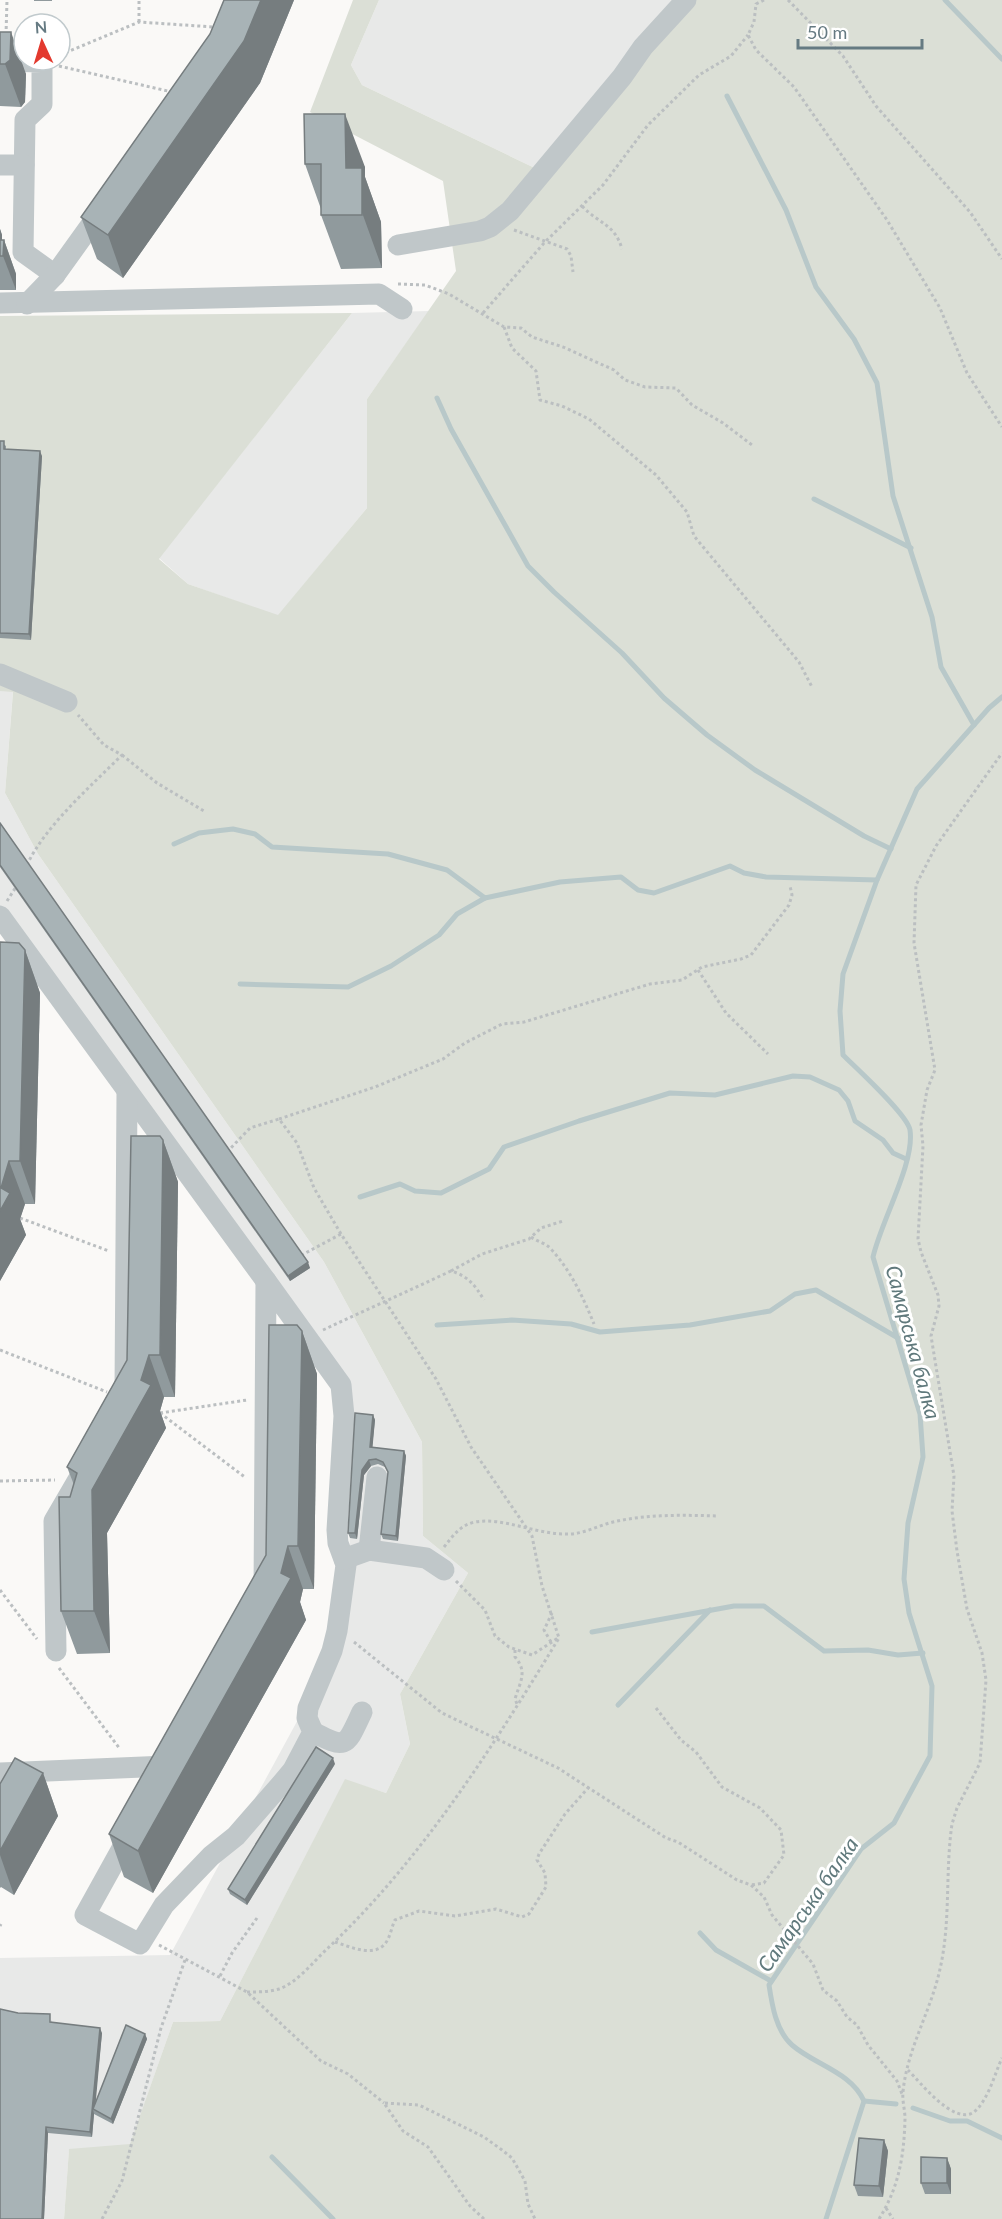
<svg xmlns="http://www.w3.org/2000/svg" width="1002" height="2219" viewBox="0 0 1002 2219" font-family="Lato,sans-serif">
<rect width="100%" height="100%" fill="#faf9f7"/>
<g fill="#e8e9e8">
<polygon points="379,0 683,0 541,171 362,85 351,65"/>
<polygon points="429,311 367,399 367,508 278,616 188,584 159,558 352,313"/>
<polygon points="0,691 13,691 5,793 38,854 324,1262 422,1442 423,1536 468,1573 400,1694 410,1744 386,1793 345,1780 220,2021 173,2022 130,2145 69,2150 64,2219 0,2219 0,1958 170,1955 332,1657 350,1603 349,1393 0,910"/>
</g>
<polygon fill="#dbdfd6" points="353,0 379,0 351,65 362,85 541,171 683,0 1002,0 1002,2219 64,2219 69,2149 130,2144 173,2022 220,2021 345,1779 386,1793 410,1744 400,1694 468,1573 423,1536 422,1442 324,1262 38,854 5,793 13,692 0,691 0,316 352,313 159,559 188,584 278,615 367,508 367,399 456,271 443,181 310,112"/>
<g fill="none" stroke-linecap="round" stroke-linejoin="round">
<g stroke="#b8c8c9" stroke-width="5">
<polyline points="945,0 1002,59"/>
<polyline points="727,96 786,210 816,287 854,339 877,383 893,496 932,617 941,667 974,725"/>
<polyline points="437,398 451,429 528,566 554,592 622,653 664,698 707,735 755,770 864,836 891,849"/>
<polyline points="814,499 911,548"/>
<polyline points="174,844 199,833 233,829 255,834 272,847 388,854 447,870 485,898 560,882 621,877 638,890 654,893 730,866 744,873 766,877 877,880"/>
<polyline points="240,984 348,987 391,966 439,935 457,914 485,898"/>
<polyline points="360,1197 400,1184 415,1191 441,1193 489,1169 504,1147 579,1121 670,1093 715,1095 793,1076 810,1077 839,1090 848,1101 855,1121 883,1140 893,1153 906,1159"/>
<polyline points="437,1325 512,1320 571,1324 600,1332 690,1325 770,1311 795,1294 816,1290 898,1338"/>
<polyline points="592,1632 734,1606 764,1606 824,1651 868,1650 898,1655 923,1653"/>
<polyline points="618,1705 710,1610"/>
<polyline points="700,1933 716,1950 771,1981"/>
<polyline points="864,2101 896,2104"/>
<polyline points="913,2108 950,2121 967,2121 1002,2138"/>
<polyline points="272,2157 333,2219"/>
<path d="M826,2219l38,-118c-13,-29 -49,-36 -72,-56 -16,-14 -20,-40 -23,-60l92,-136 33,-26 36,-67 2,-70 -23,-73 -5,-34 4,-56 15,-66 -3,-43 -47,-157c8,-36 42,-94 37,-127 -3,-16 -53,-61 -67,-75l-3,-44 3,-37 34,-94 40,-91 72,-81 13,-11"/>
</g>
<g stroke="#bbbfc1" stroke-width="3" stroke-dasharray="3 3" stroke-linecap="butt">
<polyline points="764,0 756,4 754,22 748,35 756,50 794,87 887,220 940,308 967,373 1002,427"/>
<polyline points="788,0 843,56 876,106 970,212 1002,259"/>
<polyline points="139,22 139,0"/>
<polyline points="6,35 7,0"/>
<polyline points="60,55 139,22 214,27"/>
<polyline points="59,66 172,92"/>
<path d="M582,206c17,18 33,18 40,43"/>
<polyline points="514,230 567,249 571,256 573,272"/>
<polyline points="398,284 425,285 449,294 504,327 521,328 532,337 563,347 614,370 625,380 645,387 676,388 692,405 723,423 752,445"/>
<polyline points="483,313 544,243 603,185 648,125 699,75 731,56 748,35"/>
<polyline points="504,327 512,348 536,371 540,400 562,406 589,419 656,475 687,512 694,536 799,662 812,687"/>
<polyline points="122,755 157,783 204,811"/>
<path d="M27,865c18,-39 65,-80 95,-110l-18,-10 -26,-30"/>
<polyline points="7,901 16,887"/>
<polyline points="698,970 726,1013 768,1054"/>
<polyline points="279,1119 375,1087 443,1059 465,1043 502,1024 524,1022 650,984 682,980 702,967 741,959 751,955 789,905 792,895 790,886"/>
<polyline points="227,1152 250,1128 279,1119 297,1143 314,1188 341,1234"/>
<polyline points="20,1218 109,1251"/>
<path d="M531,1237c7,5 15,6 20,12 20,22 32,48 43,75"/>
<polyline points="451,1271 482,1254 529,1239 541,1228 563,1221"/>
<path d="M323,1330l128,-59c17,5 24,14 33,29"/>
<polyline points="0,1350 107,1392"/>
<polyline points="160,1413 246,1478"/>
<polyline points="160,1413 247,1400"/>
<polyline points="0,1481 55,1480"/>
<path d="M444,1547c9,-11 16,-22 31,-25 28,-5 60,12 90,12 17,1 32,-8 48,-12 34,-8 71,-7 105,-6"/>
<polyline points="456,1581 485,1610 495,1636 509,1647 532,1655 558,1638"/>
<polyline points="0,1590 37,1639"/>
<polyline points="354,1642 442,1713 558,1768 666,1838 678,1842 737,1880 751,1885 764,1897 772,1915 813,1964 823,1990 837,2001 847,2017 857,2025 868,2045 897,2081 902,2094"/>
<polyline points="551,1642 544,1630 552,1613"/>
<path d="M515,1650v7c13,15 5,25 0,42l2,5"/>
<polyline points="59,1668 120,1749"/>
<polyline points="656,1708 681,1740 696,1752 722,1787 760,1808 781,1830 784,1855 764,1883 751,1885"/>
<polyline points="0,1926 1,1924"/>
<path d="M335,1942c16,5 43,18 53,-3 3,-6 4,-13 7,-19l24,-9 36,5 41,-7 26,8 7,-3 17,-27 -1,-14 -8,-13 2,-6 26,-40 24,-27"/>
<polyline points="159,1945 247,1992 321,2061 348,2074 384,2103"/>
<polyline points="220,1976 232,1953 257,1918"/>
<path d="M247,1992c11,0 22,0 32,-3 19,-7 34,-27 49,-41 94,-89 164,-200 231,-310l-17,-52 -10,-50 -61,-89 -35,-68 -95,-145 -41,22"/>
<path d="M908,2070c12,12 46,56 66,42 14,-11 21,-39 28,-54"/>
<polyline points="886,2208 893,2219"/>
<polyline points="102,2219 122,2181 161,2028 185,1960"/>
<polyline points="484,2219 470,2206 428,2147 403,2131 384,2103 419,2105 484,2137 502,2150 512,2158 525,2181 528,2204 535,2219"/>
<path d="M879,2219c20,-32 25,-63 26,-100 0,-9 -3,-19 -2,-27 4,-43 28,-81 37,-123 11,-48 5,-97 12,-145l5,-16 23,-45 6,-83 -4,-27 -15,-44 -10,-58 -5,-40 2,-35 -23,-140 8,-30 -1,-11 -17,-43 -3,-13 5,-93 -2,-21 6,-35 8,-20 -21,-127 2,-58 20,-39 66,-93"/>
</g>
<g stroke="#c0c7c9" stroke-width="21">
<polyline points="0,61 42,62 42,104 25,120 23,252 55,275"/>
<polyline points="0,165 24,165"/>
<polyline points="398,245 480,231 490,227 510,211 622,77 643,47 686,0"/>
<polyline points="0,303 379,294 402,309"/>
<polyline points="27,304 55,275 103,208"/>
<polyline points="0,674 67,702"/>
<polyline points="0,916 266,1281"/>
<polygon points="266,1281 341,1385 344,1416 337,1530 338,1543 346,1565 337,1631 332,1651 308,1708 307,1718 313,1732 293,1770 283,1782 236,1836 211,1856 164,1905 140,1944 85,1915 264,1592"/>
<polyline points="125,1391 127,1093"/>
<polyline points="369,1550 377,1477"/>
<polyline points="344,1559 369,1550 426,1558 444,1570"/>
<polyline points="56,1651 54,1521 86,1466"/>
<path d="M313,1732c34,18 33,14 49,-20"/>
<polyline points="0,1773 167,1766"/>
</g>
</g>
<g fill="#909a9d">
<rect x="34" y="0" width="18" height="1"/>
<polygon points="224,0 294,0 260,83 123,278 97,259 81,217 210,34"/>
<polygon points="0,32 26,74 25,102 21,107 0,106"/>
<polygon points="304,114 365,167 365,177 381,222 382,268 341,269 321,215 321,209 305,164"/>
<polygon points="0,229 2,235 2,240 4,240 16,274 16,290 0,290"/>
<polygon points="0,441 6,446 6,449 42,456 31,640 0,638"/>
<polygon points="0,823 310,1268 290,1281 0,867"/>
<polygon points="25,950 40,993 35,1204 25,1204 20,1219 26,1235 0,1281"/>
<polygon points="163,1140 178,1182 175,1397 164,1397 160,1411 166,1428 107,1533 110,1653 77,1654 61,1611 70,1497 74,1485 67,1467 127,1360"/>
<polygon points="302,1331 317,1374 314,1589 303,1589 300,1602 306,1620 153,1893 124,1877 109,1834 266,1555"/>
<polygon points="373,1415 375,1420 372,1447 404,1451 406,1456 398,1541 383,1539 381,1534 388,1473 385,1467 378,1464 371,1466 364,1475 357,1539 350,1538 348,1533"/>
<polygon points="335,1764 247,1905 230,1894 228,1889"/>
<polygon points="43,1773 58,1816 14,1895 1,1887 0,1888 0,1784"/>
<polygon points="52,2020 52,2023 102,2033 95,2102 145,2034 147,2039 113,2124 94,2114 92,2137 48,2133 44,2219 0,2219"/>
<polygon points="884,2140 888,2151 883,2197 858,2196 854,2185"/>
<polygon points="947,2158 951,2169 951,2194 925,2194 921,2183"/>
</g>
<g fill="#767d7f">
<polygon points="261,0 294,0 260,83 123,278 108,235"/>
<polygon points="11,32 26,74 25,102 21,107 5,64"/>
<polygon points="345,114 365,167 365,177 381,222 382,268 346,168"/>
<polygon points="0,229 2,235 2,256 0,256"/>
<polygon points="4,240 16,274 16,290 3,256"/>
<polygon points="40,451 42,456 31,640 29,634"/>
<polygon points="25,950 40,993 35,1204 20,1161"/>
<polygon points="163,1140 178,1182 175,1397 160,1355"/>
<polygon points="9,1161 25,1204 20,1219 26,1235 0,1281 0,1211 1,1188"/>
<polygon points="308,1262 310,1268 290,1281 288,1276"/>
<polygon points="302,1331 317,1374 314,1589 298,1546"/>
<polygon points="149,1355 164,1397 160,1411 166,1428 107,1533 110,1653 94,1611 92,1490 141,1380"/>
<polygon points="373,1415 375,1420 372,1453 370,1447"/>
<polygon points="404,1451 406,1456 398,1541 396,1536"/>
<polygon points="369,1460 371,1466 364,1475 357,1539 355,1533 362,1470"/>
<polygon points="288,1546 303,1589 300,1602 306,1620 153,1893 138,1851 281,1573"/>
<polygon points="333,1758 335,1764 247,1905 245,1900"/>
<polygon points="43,1773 58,1816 14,1895 0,1855 0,1851"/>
<polygon points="100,2028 102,2033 95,2110 93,2109 94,2114 92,2137 90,2132"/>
<polygon points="145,2034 147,2039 113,2124 111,2119"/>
<polygon points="46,2127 48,2133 44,2219 42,2219"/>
<polygon points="884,2140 888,2151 883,2197 879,2186"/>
<polygon points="947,2158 951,2169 951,2194 947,2183"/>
</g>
<g fill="#a8b3b6" stroke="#767d7f" stroke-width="1.5">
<polygon points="224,0 261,0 244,41 108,235 81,217 210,34"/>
<polygon points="0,32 11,32 10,60 5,64 0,64"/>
<polygon points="304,114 345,114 346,168 362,168 362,215 321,215 321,164 305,164"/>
<polygon points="0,240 4,240 3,256 0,256"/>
<polygon points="0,441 4,441 4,449 40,451 29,634 0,633"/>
<polygon points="0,823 308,1262 288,1276 0,865"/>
<polygon points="0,942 19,943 25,950 20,1161 9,1161 1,1188 10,1193 0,1211"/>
<polygon points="131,1136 160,1136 163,1140 160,1355 149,1355 141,1380 151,1385 92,1490 94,1611 61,1611 59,1497 70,1497 77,1473 67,1467 127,1360"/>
<polygon points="269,1325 297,1325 302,1331 298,1546 288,1546 281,1573 291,1578 138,1851 109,1834 266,1555"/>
<polygon points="355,1413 373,1415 370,1447 404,1451 396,1536 381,1534 388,1472 383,1462 376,1459 369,1460 362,1470 355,1533 348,1533"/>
<polygon points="316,1747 333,1758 245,1900 228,1889"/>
<polygon points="15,1758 43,1773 0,1851 0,1784"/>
<polygon points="0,2009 18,2013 50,2014 50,2022 100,2028 90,2132 46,2127 42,2219 0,2219"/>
<polygon points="126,2025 145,2034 111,2119 93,2109"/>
<polygon points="859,2138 884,2140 879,2186 854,2185"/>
<polygon points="921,2157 947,2158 947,2183 921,2183"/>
</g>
<g text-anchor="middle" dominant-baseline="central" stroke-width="6" stroke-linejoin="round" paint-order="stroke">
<g font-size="21" font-style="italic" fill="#60797c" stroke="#fff">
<text transform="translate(914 1342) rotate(75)">Самарська балка</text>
<text transform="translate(807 1904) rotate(-55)">Самарська балка</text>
</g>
</g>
<g transform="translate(42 42) rotate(356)"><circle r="28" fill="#ffffff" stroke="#c1cacd" stroke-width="1.5"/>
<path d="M0-4.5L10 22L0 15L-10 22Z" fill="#e3392e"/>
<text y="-9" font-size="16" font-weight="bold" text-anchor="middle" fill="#657a82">N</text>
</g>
<path d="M798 39v9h124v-9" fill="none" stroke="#657a82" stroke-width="3"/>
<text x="807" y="39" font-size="18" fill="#657a82" stroke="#ffffff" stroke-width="4.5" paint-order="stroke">50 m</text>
</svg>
